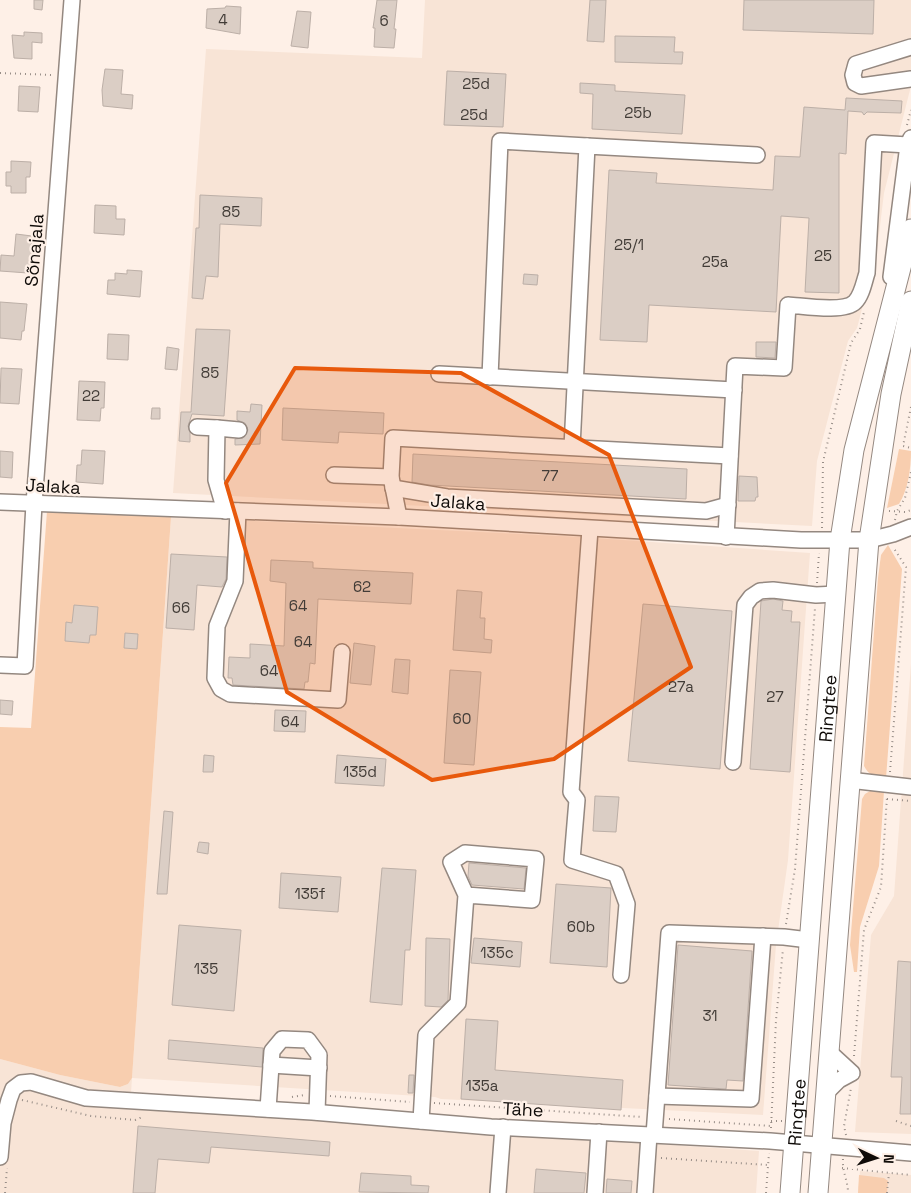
<svg xmlns="http://www.w3.org/2000/svg" width="911" height="1193" viewBox="0 0 911 1193" font-family="'Space Grotesk',sans-serif">
<rect width="100%" height="100%" fill="#fef0e7"/>
<g fill="#f8e4d6">
<polygon points="425,0 911,0 911,86 884,193 877,251 857,328 848,341 817,461 812,526 173,493 206,49 422,58"/>
<polygon points="171,517 579,537 810,553 788,860 776,945 763,1115 441,1099 435,1097 132,1078 130,1108 759,1151 756,1193 0,1193 0,1059 60,1075 120,1087 128,1084 132,1078"/>
<polygon points="911,664 911,1134 855,1132 871,935 894,896"/>
<polygon points="860,1171 911,1175 911,1193 858,1193"/>
</g>
<g fill="#f8ceaf">
<path d="M899,449l12,2c0,18 -3,38 -12,53l-12,4z"/>
<polygon points="47,511 171,517 132,1078 128,1084 120,1087 60,1075 0,1059 0,727 31,728"/>
<path d="M888,545l14,24 -16,209c-10,-1 -17,-2 -22,-12l14,-188 3,-23z"/>
<polygon points="870,791 884,791 879,866 860,927 857,972 854,972 850,945 862,799 865,794"/>
<polygon points="859,1175 884,1178 888,1181 887,1193 858,1193"/>
</g>
<g fill="#dbcec5" stroke="#bcafa7">
<polygon points="34,0 43,0 42,10 34,9"/>
<polygon points="377,0 397,0 394,29 396,29 394,48 374,47 375,28 373,28"/>
<polygon points="590,0 606,0 604,42 587,41"/>
<polygon points="744,0 874,0 873,34 743,30"/>
<polygon points="226,6 241,7 240,34 206,28 207,9 225,8"/>
<polygon points="297,11 311,12 308,48 291,46"/>
<polygon points="24,32 42,33 42,43 32,42 32,59 14,58 12,35 24,36"/>
<polygon points="615,36 675,37 674,52 683,52 682,64 615,62"/>
<polygon points="105,69 123,70 121,94 133,95 132,109 103,106 102,90"/>
<polygon points="447,71 506,74 503,127 444,125"/>
<polygon points="580,83 615,85 615,91 685,95 682,134 592,129 593,94 580,93"/>
<polygon points="19,86 40,87 38,112 18,111"/>
<polygon points="846,98 902,101 901,113 867,112 864,115 862,112 848,111 846,154 839,153 839,293 805,292 809,218 781,216 776,312 649,305 647,342 600,340 609,170 657,173 656,183 773,190 775,156 800,157 804,107 845,110"/>
<polygon points="11,161 31,162 30,177 26,177 26,193 11,193 11,186 6,186 6,172 11,172"/>
<polygon points="200,195 262,198 261,226 220,224 218,277 206,276 203,299 192,298 196,228 199,228"/>
<polygon points="95,205 116,206 116,219 125,219 124,235 94,233"/>
<polygon points="16,234 32,236 31,247 34,247 33,267 28,267 28,273 0,271 1,255 14,256"/>
<polygon points="127,270 142,271 140,297 107,294 108,280 115,280 115,273 127,274"/>
<polygon points="524,274 538,275 537,285 523,284"/>
<polygon points="0,302 27,304 24,331 22,331 21,340 0,338"/>
<polygon points="196,329 230,330 224,416 192,414 188,426 190,433 190,442 179,441 181,412 191,412"/>
<polygon points="108,334 129,335 128,360 107,359"/>
<polygon points="756,342 776,342 775,358 756,357"/>
<polygon points="167,347 179,349 177,370 165,369"/>
<polygon points="1,368 22,369 19,404 0,403"/>
<polygon points="79,381 105,382 104,408 101,408 100,421 77,420"/>
<polygon points="251,404 262,405 260,444 235,445 235,439 243,438 248,430 245,423 237,420 237,411 250,412"/>
<polygon points="152,408 160,408 160,419 151,419"/>
<polygon points="283,408 384,413 383,434 339,432 338,443 282,440"/>
<polygon points="82,450 105,451 103,484 76,482 77,465 81,465"/>
<polygon points="0,451 13,452 12,478 0,477"/>
<polygon points="413,454 687,469 686,499 429,485 412,482"/>
<polygon points="739,476 757,477 758,497 756,497 755,501 738,501"/>
<polygon points="171,554 227,557 226,579 222,587 197,585 194,630 166,628"/>
<polygon points="271,560 313,562 313,568 413,573 411,604 318,599 315,664 310,663 308,682 305,682 304,689 233,685 232,678 228,678 229,657 250,658 250,644 284,646 286,583 270,581"/>
<polygon points="457,590 482,592 480,618 485,618 484,639 492,640 491,653 453,650"/>
<polygon points="773,599 783,601 782,610 792,611 791,622 800,622 790,772 750,769 761,601"/>
<polygon points="643,604 732,611 720,769 628,761"/>
<polygon points="74,605 98,607 96,635 90,635 89,643 65,641 66,622 72,623"/>
<polygon points="125,633 138,634 137,649 124,648"/>
<polygon points="354,643 375,646 371,685 350,683"/>
<polygon points="395,659 410,660 408,694 392,692"/>
<polygon points="450,670 481,672 474,765 444,763"/>
<polygon points="0,700 13,701 12,715 0,714"/>
<polygon points="275,710 306,711 305,732 274,731"/>
<polygon points="204,755 214,756 213,772 203,772"/>
<polygon points="337,755 386,759 384,786 335,783"/>
<polygon points="595,796 619,797 616,832 593,831"/>
<polygon points="164,811 173,812 167,894 157,894"/>
<polygon points="199,842 209,843 208,854 197,852"/>
<polygon points="469,863 526,868 524,889 472,885 468,876"/>
<polygon points="382,868 416,870 410,950 405,950 402,1005 370,1002"/>
<polygon points="281,873 341,877 338,912 279,908"/>
<polygon points="556,884 611,888 607,967 550,963"/>
<polygon points="179,925 241,930 234,1011 172,1005"/>
<polygon points="426,938 450,939 448,1000 441,1007 425,1006"/>
<polygon points="474,938 522,942 520,967 471,963"/>
<polygon points="678,945 752,951 743,1081 727,1080 726,1089 668,1085"/>
<polygon points="898,961 911,962 911,1114 900,1114 902,1077 891,1077"/>
<polygon points="466,1019 498,1021 495,1070 623,1080 621,1110 461,1099"/>
<polygon points="169,1040 263,1048 262,1067 168,1059"/>
<polygon points="409,1075 414,1075 413,1093 408,1093"/>
<polygon points="138,1126 330,1142 329,1156 211,1147 209,1163 158,1159 155,1193 133,1193"/>
<polygon points="536,1169 586,1173 584,1193 534,1193"/>
<polygon points="361,1173 411,1176 411,1185 429,1186 428,1193 359,1192"/>
<polygon points="607,1179 632,1181 631,1193 606,1193"/>
</g>
<g fill="none" stroke-linecap="round" stroke-linejoin="round">
<defs>
<g id="minor">
<polyline points="911,47 856,64 853,75 855,83 861,86 911,79"/>
<polyline points="891,277 908,145 911,138"/>
<polyline points="439,374 734,390"/>
<polyline points="490,377 500,141 587,146"/>
<polyline points="197,427 217,428"/>
<polyline points="572,447 587,146 757,155"/>
<polyline points="334,475 391,477"/>
<polyline points="393,488 447,497 706,511 728,505"/>
<polyline points="0,502 399,517 801,540 869,540 893,534 911,527"/>
<polyline points="225,511 216,480 217,428 239,430"/>
<polyline points="238,511 235,581 217,626 215,678 221,689 230,694 338,700 342,652"/>
<polyline points="399,517 391,477 393,438 730,456"/>
<polyline points="590,529 571,792 577,800 572,860 616,874 627,904 621,975"/>
<path d="M726,537l9,-171 49,2 4,-63c16,1 56,8 67,-3 7,-7 9,-20 12,-29l7,-130 34,2"/>
<polyline points="0,665 25,666 34,504 72,0"/>
<polyline points="733,762 745,605 751,597 760,591 773,590 816,595 837,594"/>
<polyline points="849,780 911,787"/>
<polyline points="271,1065 319,1068"/>
<polyline points="825,1094 839,1080 852,1073 828,1051"/>
<polyline points="657,1096 751,1099 763,936"/>
<polyline points="268,1109 272,1051 282,1039 308,1040 319,1055 317,1112"/>
<polyline points="421,1121 426,1035 458,1003 466,895 532,900 536,859 465,853 451,862 466,895"/>
<polyline points="654,1135 669,933 784,937 809,940"/>
<polyline points="0,1157 3,1123 9,1100 13,1089 21,1083 31,1082 86,1098 312,1112 491,1127 770,1141 911,1153"/>
<polyline points="498,1193 503,1127"/>
<polyline points="595,1193 599,1132"/>
<polyline points="645,1193 649,1135"/>
</g>
<g id="major">
<path id="s1" d="M790,1193l50,-653 14,-90 57,-221"/>
<polyline points="818,1193 869,540 891,394 911,301"/>
</g>
</defs>
<use href="#minor" stroke="#948880" stroke-width="18"/>
<use href="#major" stroke="#948880" stroke-width="21"/>
<g stroke="#978d87" stroke-width="2" stroke-dasharray="1 4" stroke-linecap="butt">
<polyline points="0,73 53,75"/>
<polyline points="907,125 911,110"/>
<polyline points="911,407 903,446 911,448"/>
<polyline points="889,511 906,512 911,510"/>
<polyline points="895,520 897,511 905,498 911,472"/>
<polyline points="822,528 823,462 851,343 860,329 864,312"/>
<polyline points="817,583 819,553"/>
<polyline points="890,772 906,567 893,547"/>
<polyline points="887,799 911,801"/>
<polyline points="786,924 795,869 815,608"/>
<polyline points="854,1056 864,930 881,887 887,797"/>
<polyline points="330,1096 410,1102"/>
<polyline points="292,1097 305,1095"/>
<polyline points="22,1100 91,1116 135,1120 140,1118 140,1115"/>
<polyline points="434,1103 642,1117"/>
<polyline points="669,1119 771,1126"/>
<polyline points="771,1121 782,1121"/>
<polyline points="896,1121 911,1126"/>
<polyline points="771,1128 776,1020 783,949"/>
<polyline points="846,1135 844,1126 851,1088"/>
<polyline points="661,1158 768,1165"/>
<path d="M843,1159c-1,12 5,22 5,34"/>
<polyline points="842,1168 911,1175"/>
<polyline points="5,1193 7,1168"/>
<polyline points="766,1193 769,1153"/>
<polyline points="887,1193 889,1173"/>
</g>
<use href="#minor" stroke="#fff" stroke-width="15"/>
<use href="#major" stroke="#fff" stroke-width="19"/>
</g>
<path fill="#e8590c" fill-opacity="0.2" stroke="#e8590c" stroke-width="4" stroke-linejoin="round" d="M295,368l166,5 148,82 82,212 -137,92 -122,21 -145,-88 -61,-209z"/>
<g text-anchor="middle" dominant-baseline="central" stroke-width="4.5" stroke-linejoin="round" paint-order="stroke">
<g font-size="15" fill="#423c37">
<text x="223" y="19">4</text>
<text x="384" y="20">6</text>
<text x="476" y="83">25d</text>
<text x="638" y="112">25b</text>
<text x="474" y="114">25d</text>
<text x="231" y="211">85</text>
<text x="629" y="244">25/1</text>
<text x="823" y="255">25</text>
<text x="715" y="261">25a</text>
<text x="210" y="372">85</text>
<text x="91" y="395">22</text>
<text x="550" y="475">77</text>
<text x="362" y="586">62</text>
<text x="298" y="605">64</text>
<text x="181" y="607">66</text>
<text x="303" y="641">64</text>
<text x="269" y="670">64</text>
<text x="681" y="686">27a</text>
<text x="775" y="696">27</text>
<text x="462" y="718">60</text>
<text x="290" y="721">64</text>
<text x="360" y="771">135d</text>
<text x="310" y="893">135f</text>
<text x="581" y="926">60b</text>
<text x="497" y="952">135c</text>
<text x="206" y="968">135</text>
<text x="710" y="1015">31</text>
<text x="482" y="1085">135a</text>
</g>
<g font-size="18" fill="#0f0b08" stroke="#fef0e7">
<text transform="translate(34 250) rotate(-85)">Sõnajala</text>
<text transform="translate(53 486) rotate(3)">Jalaka</text>
<text transform="translate(458 502) rotate(4)">Jalaka</text>
<text stroke="none"><textPath href="#s1" startOffset="486">Ringtee</textPath></text>
<text transform="translate(523 1109) rotate(3)">Tähe</text>
<text stroke="none"><textPath href="#s1" startOffset="81">Ringtee</textPath></text>
</g>
</g>
<g transform="translate(876 1158) rotate(94)" stroke="#fef0e7" stroke-width="4" paint-order="stroke">
<path d="M0-4L9 19L0 12L-9 19Z" fill="#0f0b08"/>
<text y="-8" font-size="14" font-weight="bold" text-anchor="middle" fill="#0f0b08">N</text>
</g>
</svg>
